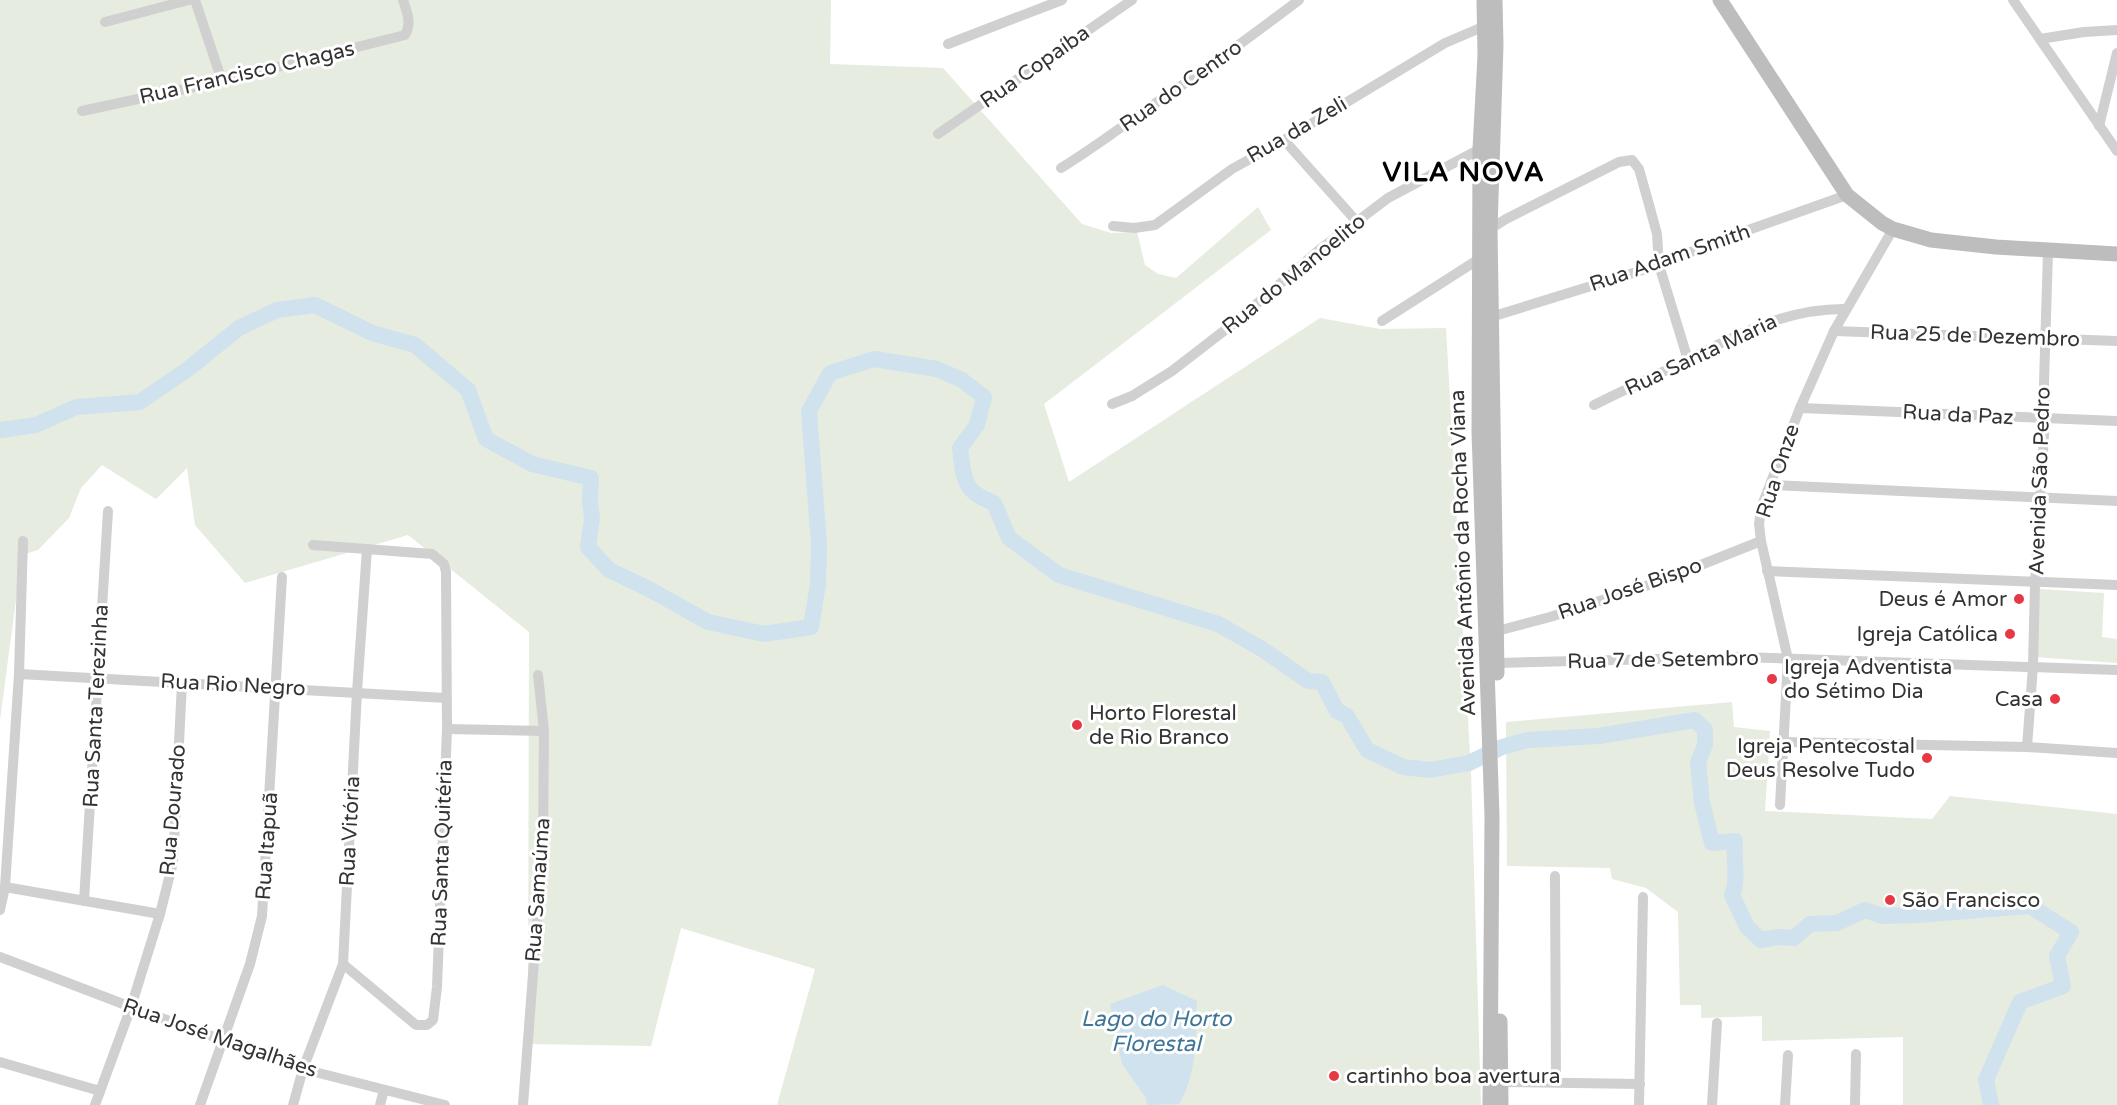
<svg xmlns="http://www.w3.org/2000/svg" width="2117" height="1105" viewBox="0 0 2117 1105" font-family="'Varela Round',sans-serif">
<rect width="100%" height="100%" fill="#fff"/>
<g fill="#e6ecdf">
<polygon points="0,0 831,0 830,64 943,68 1082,224 1111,233 1137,232 1145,265 1158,274 1176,278 1258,207 1271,230 1044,404 1069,482 1320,318 1380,329 1446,328 1471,772 1481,1105 777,1105 815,969 681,928 651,1046 528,1044 529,632 408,535 245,583 195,525 187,468 156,499 102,465 81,488 69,518 38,550 22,555 0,720"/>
<polygon points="2039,589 2104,593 2102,637 2117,639 2117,663 2035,657"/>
<polygon points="1732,702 1734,727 1770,731 1765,811 1932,819 1950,796 2117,814 2117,1105 1903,1105 1903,1037 1762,1041 1762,1016 1701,1018 1701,1005 1680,1005 1678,912 1646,888 1612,879 1610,868 1507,866 1506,722"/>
</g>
<path fill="#cfe2ee" d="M1163,985l34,16c-2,35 1,72 -18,103l-32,1 -1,-7 -24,-34 -12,-60z"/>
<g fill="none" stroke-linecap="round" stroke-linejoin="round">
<path stroke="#cfe2ee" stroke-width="16" d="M0,430l36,-5 40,-18 64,-5 48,-33 51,-41 38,-18 38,-5 57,28 43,12 53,45 18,49 46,25 59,14 -1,24 2,16 -4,29 21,23 40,19 59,33 56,12 47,-7 7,-43 1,-39 -10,-134 21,-38 44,-14 63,10 25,11 22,17 -7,28 -17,23c4,31 2,43 34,55l15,35 50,37 159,49 44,25 46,32 14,1 15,29 10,5 20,34 36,17 27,3 39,-7 33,-16 26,-7 71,-4 96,-16 10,10v15l-7,17 4,41 10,40 23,-2c-2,19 4,38 -3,54l15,32 14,13 18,-3 15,1 16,-14 27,-1 28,-13 17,6 35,-1 113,-9 41,26 -14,24 6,30 -43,16 -34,78 5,25"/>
<g stroke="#d0d0d0" stroke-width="10">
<polyline points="195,0 222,81"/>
<polyline points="2013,0 2117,151"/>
<polyline points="105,22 189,0"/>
<polyline points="2040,39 2084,32 2117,30"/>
<polyline points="948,44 1062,0"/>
<path d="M82,111l140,-30 183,-46c7,-12 2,-23 -2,-35"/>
<polyline points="2099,126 2117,53"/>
<polyline points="938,134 1132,0"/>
<polyline points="1284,140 1358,223"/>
<path d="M1061,168c39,-24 76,-53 114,-78 43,-29 83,-59 124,-90"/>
<polyline points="1113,226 1134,228 1155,225 1232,169 1284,140 1445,43 1485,26"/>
<polyline points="1490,229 1506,219 1619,162 1632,160 1639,169 1648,201 1657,234 1659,265 1688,360"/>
<polyline points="1491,317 1659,265 1723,239 1847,195"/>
<polyline points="1382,321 1479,259"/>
<polyline points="1834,331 2117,341"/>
<polyline points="1112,404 1132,396 1172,371 1238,320 1319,250 1388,198 1480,149"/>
<path d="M1594,405c30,-15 61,-29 91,-44 52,-26 101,-53 161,-52"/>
<polyline points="1800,408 2117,421"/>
<polyline points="1770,485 2117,501"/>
<polyline points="313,545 432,554 444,564 446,572 447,729 437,987 433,1020 427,1025 416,1025 343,964"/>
<polyline points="1767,571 2117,585"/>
<polyline points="1497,631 1550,617 1658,582 1761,541"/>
<polyline points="1497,663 1741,657 2117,670"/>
<polyline points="19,674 446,698"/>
<polyline points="447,729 544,731"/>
<polyline points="1784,742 2027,747 2117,753"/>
<polyline points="2027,747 2033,666 2035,583 2045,419 2044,383 2048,251"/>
<polyline points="1780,805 1788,659 1761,541 1759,524 1762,505 1800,408 1834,331 1893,229"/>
<polyline points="1555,876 1556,1082"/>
<polyline points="5,887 160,914"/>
<polyline points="84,901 108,511"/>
<polyline points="0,910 5,887 19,674 23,541"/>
<polyline points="0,957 131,1007 303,1069 445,1105"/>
<polyline points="0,1062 100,1091"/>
<polyline points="1501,1082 1640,1084"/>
<polyline points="95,1105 131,1007 160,914 173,862 182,683"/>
<polyline points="200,1105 250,964 262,916 282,577"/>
<polyline points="293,1105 303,1069 343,964 357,692 367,549"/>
<polyline points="380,1105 384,1090"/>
<polyline points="523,1105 543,844 544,731 538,675"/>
<polyline points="1639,1105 1643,897"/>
<polyline points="1712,1105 1717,1023"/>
<polyline points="1785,1105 1788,1055"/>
<polyline points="1855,1105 1856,1054"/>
</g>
<g stroke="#bdbdbd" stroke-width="15">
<polyline points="1484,0 1485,56 1480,149 1479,432 1492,816 1490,1105"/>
<polyline points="1495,0 1496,45 1490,229 1497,673"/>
<polyline points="1720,0 1847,195 1882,223 1893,229 1931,240 1996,247 2117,254"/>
<polyline points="1500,1021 1501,1105"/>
</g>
</g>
<g fill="#e63946" stroke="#fff" stroke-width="2">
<circle cx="2019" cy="599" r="6"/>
<circle cx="2010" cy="634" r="6"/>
<circle cx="1772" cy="679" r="6"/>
<circle cx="2055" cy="699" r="6"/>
<circle cx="1077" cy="725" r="6"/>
<circle cx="1927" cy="758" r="6"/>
<circle cx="1890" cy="900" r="6"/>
<circle cx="1334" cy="1076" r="6"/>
</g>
<g text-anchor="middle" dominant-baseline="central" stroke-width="6" stroke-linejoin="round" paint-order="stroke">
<g font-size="21" fill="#333" stroke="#fff">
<text transform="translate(1035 67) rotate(-35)">Rua Copaíba</text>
<text transform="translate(247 73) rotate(-13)">Rua Francisco Chagas</text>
<text transform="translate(1181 86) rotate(-35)">Rua do Centro</text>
<text transform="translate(1297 130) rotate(-30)">Rua da Zeli</text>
<text transform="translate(1670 258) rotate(-19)">Rua Adam Smith</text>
<text transform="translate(1294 274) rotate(-39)">Rua do Manoelito</text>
<text transform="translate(1975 336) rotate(2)">Rua 25 de Dezembro</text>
<text transform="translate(1701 355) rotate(-25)">Rua Santa Maria</text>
<text transform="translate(1958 415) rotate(3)">Rua da Paz</text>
<text transform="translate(1778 471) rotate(-72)">Rua Onze</text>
<text transform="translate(2040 481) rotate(-88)">Avenida São Pedro</text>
<text transform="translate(1463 553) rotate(-92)">Avenida Antônio da Rocha Viana</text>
<text transform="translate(1630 589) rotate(-19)">Rua José Bispo</text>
<text transform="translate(1663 660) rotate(-1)">Rua 7 de Setembro</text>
<text transform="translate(233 685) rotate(3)">Rua Rio Negro</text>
<text transform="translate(96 706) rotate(-87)">Rua Santa Terezinha</text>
<text transform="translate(173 810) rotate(-85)">Rua Dourado</text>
<text transform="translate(350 831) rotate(-87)">Rua Vitória</text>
<text transform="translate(267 846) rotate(-86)">Rua Itapuã</text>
<text transform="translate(442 853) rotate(-88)">Rua Santa Quitéria</text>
<text transform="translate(538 890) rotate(-86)">Rua Samaúma</text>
<text transform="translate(220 1038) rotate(19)">Rua José Magalhães</text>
</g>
<g font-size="21" fill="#333" stroke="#fff" text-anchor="end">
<text x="2007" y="599">Deus é Amor</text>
<text x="1998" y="634">Igreja Católica</text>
<text x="1784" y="667" text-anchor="start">Igreja Adventista<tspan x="1784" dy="24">do Sétimo Dia</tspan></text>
<text x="2043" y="699">Casa</text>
<text x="1089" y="713" text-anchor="start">Horto Florestal<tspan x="1089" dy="24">de Rio Branco</tspan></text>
<text x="1915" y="746">Igreja Pentecostal<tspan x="1915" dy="24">Deus Resolve Tudo</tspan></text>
<text x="1902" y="900" text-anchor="start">São Francisco</text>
<text x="1346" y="1076" text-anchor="start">cartinho boa avertura</text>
</g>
<g font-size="22" font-style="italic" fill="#3f7597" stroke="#fff">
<text x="1156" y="1019">Lago do Horto<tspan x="1156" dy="25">Florestal</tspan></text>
</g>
<g font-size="27" font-weight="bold" letter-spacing="1.5" fill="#000" stroke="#fff">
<text x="1464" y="172">VILA NOVA</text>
</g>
</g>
</svg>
